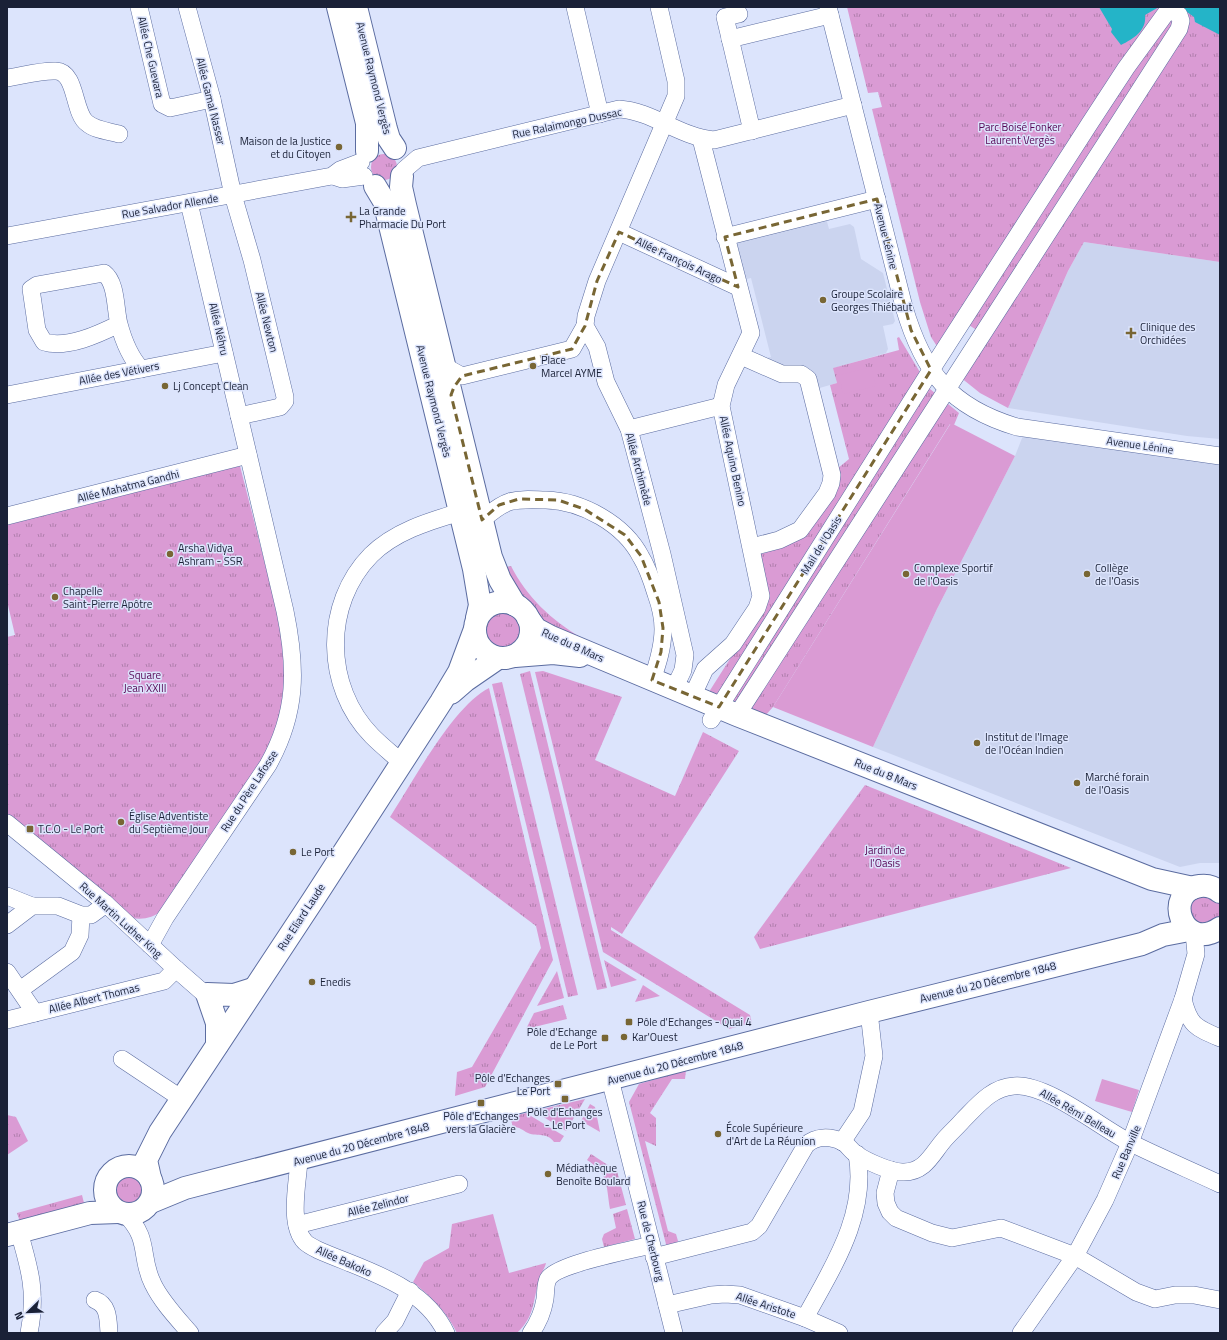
<svg xmlns="http://www.w3.org/2000/svg" width="1227" height="1340" viewBox="0 0 1227 1340" font-family="'Titillium Web',sans-serif">
<defs>
<pattern id="grass-tufts" width="24" height="20" patternUnits="userSpaceOnUse"><rect width="24" height="20" fill="#da9bd4"/><path d="M3 7l-1-3M5 7V3M7 7l1-3M15 17l-1-3M17 17v-4M19 17l1-3" fill="none" stroke="#b07ead"/></pattern>
</defs>
<rect width="100%" height="100%" fill="#dce4fc"/>
<g fill="#cbd4ef">
<polygon points="826,218 829,229 850,224 854,227 861,259 883,273 895,321 893,324 883,326 888,349 886,353 834,368 837,383 816,389 763,359 771,357 751,278 742,280 733,241"/>
<polygon points="1084,242 1220,262 1220,439 1187,436 1008,408 1068,271"/>
<polygon points="1024,433 1220,461 1220,863 1200,863 1180,867 873,747 937,609 1015,456"/>
</g>
<g fill="url(#grass-tufts)">
<polygon points="847,7 1220,7 1220,262 1084,242 1068,271 1008,408 980,393 960,377 986,336 961,320 940,351 931,337 920,302 872,109 882,107 878,92 868,93"/>
<circle cx="384" cy="167" r="13"/>
<polygon points="899,337 930,389 959,413 954,425 950,424 773,707 764,717 707,695 768,599 758,555 783,547 837,469 849,459 830,385 837,383 833,368 899,350 897,338"/>
<path d="M240,466l45,176 -1,58 -8,28 -11,27 -102,155c-11,8 -19,10 -32,8l-124,-100v-181l8,-2 -8,-34v-82z"/>
<path d="M511,566c15,30 41,55 71,72l-3,6 -49,-29 -28,-47z"/>
<circle cx="503" cy="630" r="21"/>
<polygon points="530,671 607,988 597,990 520,674"/>
<polygon points="543,671 622,697 595,760 675,796 703,732 739,751 622,934 611,927 611,930 750,1015 752,1023 729,1029 603,952 535,672"/>
<polygon points="502,682 578,995 568,997 492,684"/>
<path d="M489,688l64,272 -68,127 -30,9 2,-24 15,-5 69,-119 -5,-22 -146,-109c22,-34 64,-112 99,-129z"/>
<polygon points="865,785 1071,868 760,949 754,937"/>
<polygon points="1220,892 1220,928 1201,935 1180,902"/>
<polygon points="604,960 637,980 611,987"/>
<polygon points="557,971 564,998 537,1006"/>
<polygon points="643,985 660,996 635,1002"/>
<polygon points="563,1005 567,1019 526,1029 534,1013"/>
<polygon points="686,1070 685,1079 672,1079 650,1113 656,1118 656,1146 645,1141 668,1231 676,1234 678,1241 675,1245 667,1248 629,1102 639,1084"/>
<polygon points="585,1099 566,1131 534,1111"/>
<polygon points="590,1104 595,1107 600,1132 581,1121"/>
<path d="M526,1113l38,23 -4,6h-6c-7,-10 -16,-5 -26,-9 -6,-3 -8,-6 -15,-6l-3,-10z"/>
<polygon points="7,1115 16,1117 28,1141 7,1155"/>
<path d="M591,1154l26,17 9,34 -16,4c-4,-24 -1,-35 -23,-49z"/>
<circle cx="129" cy="1190" r="24"/>
<polygon points="82,1195 85,1207 21,1225 17,1213"/>
<polygon points="627,1209 635,1239 604,1247 602,1239 604,1234 616,1228 613,1214"/>
<path d="M493,1214l16,59 37,-10c-1,5 -5,10 -6,15 -8,23 -4,37 -23,55h-60c-10,-21 -26,-36 -44,-51l11,-20 25,-14 3,-24z"/>
</g>
<g fill="#da9bd4">
<polygon points="871,367 876,386 843,394 839,375"/>
<polygon points="951,423 1015,456 937,609 873,747 773,707"/>
<polygon points="1102,1079 1139,1090 1132,1112 1095,1101"/>
</g>
<g fill="#24b4c8">
<path d="M1099,7h60l-14,8c2,16 -12,24 -24,30l-10,-13 1,-3z"/>
<polygon points="1180,7 1220,7 1220,35 1195,22 1194,17"/>
</g>
<g fill="none" stroke-linecap="round" stroke-linejoin="round">
<defs>
<g id="minor">
<polyline points="139,7 162,104 170,108 212,99"/>
<polyline points="187,7 212,99 233,195 252,260 285,397 285,401 280,407 239,416"/>
<polyline points="575,7 600,114"/>
<polyline points="659,7 676,81 676,96 597,281 586,316 585,326 597,347 606,382 629,429 662,554 685,655 683,670 674,689"/>
<path d="M828,7l76,300c19,65 46,100 113,120l203,29"/>
<polyline points="739,14 725,17 752,131"/>
<polyline points="730,39 830,15"/>
<path d="M7,78c14,-2 35,-8 49,-7 21,1 17,42 31,52 8,7 21,8 32,11"/>
<path d="M404,170l14,-12 201,-49c33,2 61,28 95,31l139,-35"/>
<polyline points="333,176 342,179 364,176"/>
<polyline points="619,232 738,287"/>
<polyline points="7,236 332,176 340,170 361,162"/>
<polyline points="725,237 877,199"/>
<path d="M119,324c-20,10 -52,25 -75,18l-7,-12 -6,-41 6,-4 67,-12c13,10 11,36 15,51 4,15 11,33 22,45"/>
<polyline points="741,356 782,374 801,374 808,379 832,475 831,483 827,493 800,530 779,540 752,547"/>
<polyline points="444,366 462,376 572,349 585,326"/>
<polyline points="7,395 224,353"/>
<polyline points="629,429 721,406"/>
<polyline points="7,516 248,455"/>
<path d="M482,520c25,-22 31,-21 64,-20 36,1 78,24 95,57 7,11 11,24 15,37 4,11 7,24 7,35 0,18 -5,34 -11,51"/>
<polyline points="692,697 705,669 733,644 757,608 761,596 721,406 726,385 751,333 701,139"/>
<polyline points="711,720 931,370 1090,123 1126,68 1166,13 1172,11 1179,15 1181,21 1179,29 1109,138 737,715"/>
<path d="M401,762c-9,-8 -20,-17 -29,-26 -48,-49 -49,-132 -1,-181 24,-24 59,-34 89,-43"/>
<polyline points="7,823 106,904 176,969 215,1003"/>
<polyline points="7,896 32,906"/>
<polyline points="7,925 32,906 58,906 81,915 91,915 106,904"/>
<path d="M150,945l15,-27 103,-153c29,-52 29,-96 17,-154l-96,-408"/>
<polyline points="7,972 35,1013"/>
<polyline points="20,990 72,952 80,935 81,915"/>
<path d="M1183,999c6,26 13,29 37,39"/>
<polyline points="7,1020 164,981 176,969"/>
<polyline points="122,1059 182,1099"/>
<polyline points="610,1079 674,1333"/>
<polyline points="842,1142 862,1112 874,1056 869,1012"/>
<path d="M299,1160c-1,22 -11,64 6,82 3,3 9,6 13,8 45,20 105,34 128,83"/>
<polyline points="891,1170 885,1193 886,1203 890,1212 896,1218 932,1233 952,1238 1001,1228 1075,1256 1136,1292 1155,1299 1175,1295 1194,1295 1220,1300"/>
<path d="M125,1214c26,25 14,43 28,70 8,17 24,34 37,49"/>
<polyline points="297,1225 459,1184"/>
<path d="M19,1232c11,37 18,62 10,101"/>
<path d="M654,1257l98,-25 7,-6 47,-81c10,-9 24,-9 37,-3 5,3 8,9 13,12 10,7 36,19 48,18 21,0 28,-18 40,-32 6,-7 13,-13 19,-20 14,-14 29,-33 51,-34 32,-3 86,41 115,56 30,15 61,28 91,42"/>
<path d="M95,1300c14,5 13,20 14,33"/>
<polyline points="667,1305 711,1295 725,1294 740,1295 805,1318 839,1333"/>
<path d="M805,1318c27,-50 63,-103 52,-164"/>
<polyline points="384,1333 395,1321 410,1291"/>
<path d="M531,1333c7,-10 12,-21 14,-34 1,-7 0,-14 3,-20 8,-15 84,-29 103,-34"/>
<polyline points="1021,1333 1075,1256 1105,1200 1130,1143 1183,999 1196,954 1194,933"/>
</g>
<g id="major">
<polyline points="338,7 367,123 367,151"/>
<polyline points="356,7 386,129 389,139 395,148"/>
<polyline points="402,176 401,187 405,205 491,557 500,580 515,605"/>
<polyline points="375,186 384,201 474,569 480,605 477,618"/>
<circle cx="503" cy="630" r="28"/>
<polyline points="528,618 536,629 551,637 737,715 1152,879 1193,888"/>
<polyline points="515,656 553,653 580,656"/>
<polyline points="451,693 466,680 498,658"/>
<path d="M1220,892c-6,-5 -13,-7 -20,-6 -38,5 -18,68 20,42"/>
<polyline points="217,1045 217,1023 207,994 234,995 253,989"/>
<circle cx="129" cy="1190" r="24"/>
<polyline points="150,1178 146,1160 160,1132 313,900 441,702 459,672 475,629"/>
<polyline points="151,1202 185,1188 869,1012 1142,944 1163,935 1189,930"/>
<polyline points="7,1235 90,1213 118,1212"/>
</g>
</defs>
<use href="#minor" stroke="#5b6ca0" stroke-width="18"/>
<use href="#major" stroke="#5b6ca0" stroke-width="24"/>
<use href="#minor" stroke="#fff" stroke-width="17"/>
<use href="#major" stroke="#fff" stroke-width="22"/>
</g>
<path fill="none" stroke="#786634" stroke-width="3" stroke-dasharray="8 5" stroke-linejoin="round" d="M877,199l34,131 20,40 -212,337 -67,-27 9,-28 2,-24 -4,-26 -18,-46 -16,-21 -41,-26 -26,-9 -39,-1 -20,6 -17,15 -31,-125 3,-8 8,-11 110,-27 13,-23 12,-45 22,-49 119,55 -13,-50z"/>
<g fill="#786634" stroke="#dce4fc" stroke-width="1.5">
<circle cx="339" cy="147" r="4"/>
<path d="M349 211h4v4h4v4h-4v4h-4v-4h-4v-4h4z"/>
<circle cx="823" cy="300" r="4"/>
<path d="M1129 327h4v4h4v4h-4v4h-4v-4h-4v-4h4z"/>
<circle cx="533" cy="366" r="4"/>
<circle cx="165" cy="386" r="4"/>
<circle cx="170" cy="554" r="4"/>
<circle cx="906" cy="574" r="4"/>
<circle cx="1087" cy="574" r="4"/>
<circle cx="55" cy="597" r="4"/>
<circle cx="977" cy="743" r="4"/>
<circle cx="1077" cy="783" r="4"/>
<circle cx="121" cy="822" r="4"/>
<rect x="26" y="825" width="8" height="8" rx="2"/>
<circle cx="293" cy="852" r="4"/>
<circle cx="312" cy="982" r="4"/>
<rect x="625" y="1018" width="8" height="8" rx="2"/>
<circle cx="624" cy="1037" r="4"/>
<rect x="601" y="1034" width="8" height="8" rx="2"/>
<rect x="554" y="1080" width="8" height="8" rx="2"/>
<rect x="561" y="1095" width="8" height="8" rx="2"/>
<rect x="477" y="1099" width="8" height="8" rx="2"/>
<circle cx="718" cy="1134" r="4"/>
<circle cx="548" cy="1174" r="4"/>
</g>
<g text-anchor="middle" dominant-baseline="central" stroke-width="3" stroke-linejoin="round" paint-order="stroke">
<g font-size="11" fill="#1a2137" stroke="#dce4fc">
<text transform="translate(151 57) rotate(77)">Allée Che Guevara</text>
<text transform="translate(374 78) rotate(76)">Avenue Raymond Vergès</text>
<text transform="translate(211 101) rotate(76)">Allée Gamal Nasser</text>
<text transform="translate(567 123) rotate(-12)">Rue Ralaimongo Dussac</text>
<text transform="translate(170 206) rotate(-10)">Rue Salvador Allende</text>
<text transform="translate(886 236) rotate(76)">Avenue Lénine</text>
<text transform="translate(679 260) rotate(25)">Allée François Arago</text>
<text transform="translate(267 322) rotate(76)">Allée Newton</text>
<text transform="translate(219 329) rotate(77)">Allée Néhru</text>
<text transform="translate(119 373) rotate(-11)">Allée des Vétivers</text>
<text transform="translate(434 401) rotate(76)">Avenue Raymond Vergès</text>
<text transform="translate(1140 445) rotate(8)">Avenue Lénine</text>
<text transform="translate(733 461) rotate(78)">Allée Aquino Benino</text>
<text transform="translate(639 469) rotate(75)">Allée Archimède</text>
<text transform="translate(128 486) rotate(-14)">Allée Mahatma Gandhi</text>
<text transform="translate(821 545) rotate(-58)">Mail de l'Oasis</text>
<text transform="translate(573 645) rotate(24)">Rue du 8 Mars</text>
<text transform="translate(886 774) rotate(22)">Rue du 8 Mars</text>
<text transform="translate(249 791) rotate(-57)">Rue du Père Lafosse</text>
<text transform="translate(301 917) rotate(-57)">Rue Eliard Laude</text>
<text transform="translate(121 920) rotate(42)">Rue Martin Luther King</text>
<text transform="translate(988 982) rotate(-14)">Avenue du 20 Décembre 1848</text>
<text transform="translate(94 998) rotate(-14)">Allée Albert Thomas</text>
<text transform="translate(675 1063) rotate(-15)">Avenue du 20 Décembre 1848</text>
<text transform="translate(1078 1113) rotate(30)">Allée Rémi Belleau</text>
<text transform="translate(361 1144) rotate(-15)">Avenue du 20 Décembre 1848</text>
<text transform="translate(1126 1152) rotate(-67)">Rue Banville</text>
<text transform="translate(378 1205) rotate(-14)">Allée Zelindor</text>
<text transform="translate(651 1241) rotate(76)">Rue de Cherbourg</text>
<text transform="translate(344 1261) rotate(24)">Allée Bakoko</text>
<text transform="translate(766 1305) rotate(18)">Allée Aristote</text>
</g>
<g font-size="11" fill="#560554" stroke="#dce4fc">
<text x="1020" y="127">Parc Boisé Fonker<tspan x="1020" dy="13">Laurent Vergès</tspan></text>
<text x="145" y="675">Square<tspan x="145" dy="13">Jean XXIII</tspan></text>
<text x="885" y="850">Jardin de<tspan x="885" dy="13">l'Oasis</tspan></text>
</g>
<g font-size="11" fill="#1a2137" stroke="#dce4fc" text-anchor="start">
<text x="331" y="141" text-anchor="end">Maison de la Justice<tspan x="331" dy="13">et du Citoyen</tspan></text>
<text x="359" y="211">La Grande<tspan x="359" dy="13">Pharmacie Du Port</tspan></text>
<text x="831" y="294">Groupe Scolaire<tspan x="831" dy="13">Georges Thiébaut</tspan></text>
<text x="1140" y="327">Clinique des<tspan x="1140" dy="13">Orchidées</tspan></text>
<text x="541" y="360">Place<tspan x="541" dy="13">Marcel AYME</tspan></text>
<text x="173" y="386">Lj Concept Clean</text>
<text x="178" y="548">Arsha Vidya<tspan x="178" dy="13">Ashram - SSR</tspan></text>
<text x="914" y="568">Complexe Sportif<tspan x="914" dy="13">de l'Oasis</tspan></text>
<text x="1095" y="568">Collège<tspan x="1095" dy="13">de l'Oasis</tspan></text>
<text x="63" y="591">Chapelle<tspan x="63" dy="13">Saint-Pierre Apôtre</tspan></text>
<text x="985" y="737">Institut de l'Image<tspan x="985" dy="13">de l'Océan Indien</tspan></text>
<text x="1085" y="777">Marché forain<tspan x="1085" dy="13">de l'Oasis</tspan></text>
<text x="129" y="816">Église Adventiste<tspan x="129" dy="13">du Septième Jour</tspan></text>
<text x="38" y="829">T.C.O - Le Port</text>
<text x="301" y="852">Le Port</text>
<text x="320" y="982">Enedis</text>
<text x="637" y="1022">Pôle d'Echanges - Quai 4</text>
<text x="597" y="1032" text-anchor="end">Pôle d'Echange<tspan x="597" dy="13">de Le Port</tspan></text>
<text x="632" y="1037">Kar'Ouest</text>
<text x="550" y="1078" text-anchor="end">Pôle d'Echanges<tspan x="550" dy="13">Le Port</tspan></text>
<text x="565" y="1112" text-anchor="middle">Pôle d'Echanges<tspan x="565" dy="13">- Le Port</tspan></text>
<text x="481" y="1116" text-anchor="middle">Pôle d'Echanges<tspan x="481" dy="13">vers la Glacière</tspan></text>
<text x="726" y="1128">École Supérieure<tspan x="726" dy="13">d'Art de La Réunion</tspan></text>
<text x="556" y="1168">Médiathèque<tspan x="556" dy="13">Benoîte Boulard</tspan></text>
</g>
</g>
<rect width="1227" height="1340" fill="none" stroke="#1a2137" stroke-width="16"/>
<g transform="translate(28 1312) rotate(247)" stroke="#dce4fc" stroke-width="3" paint-order="stroke">
<path d="M0-3L7 15L0 10L-7 15Z" fill="#1a2137"/>
<text y="-6" font-size="11" font-weight="bold" text-anchor="middle" fill="#1a2137">N</text>
</g>
</svg>
